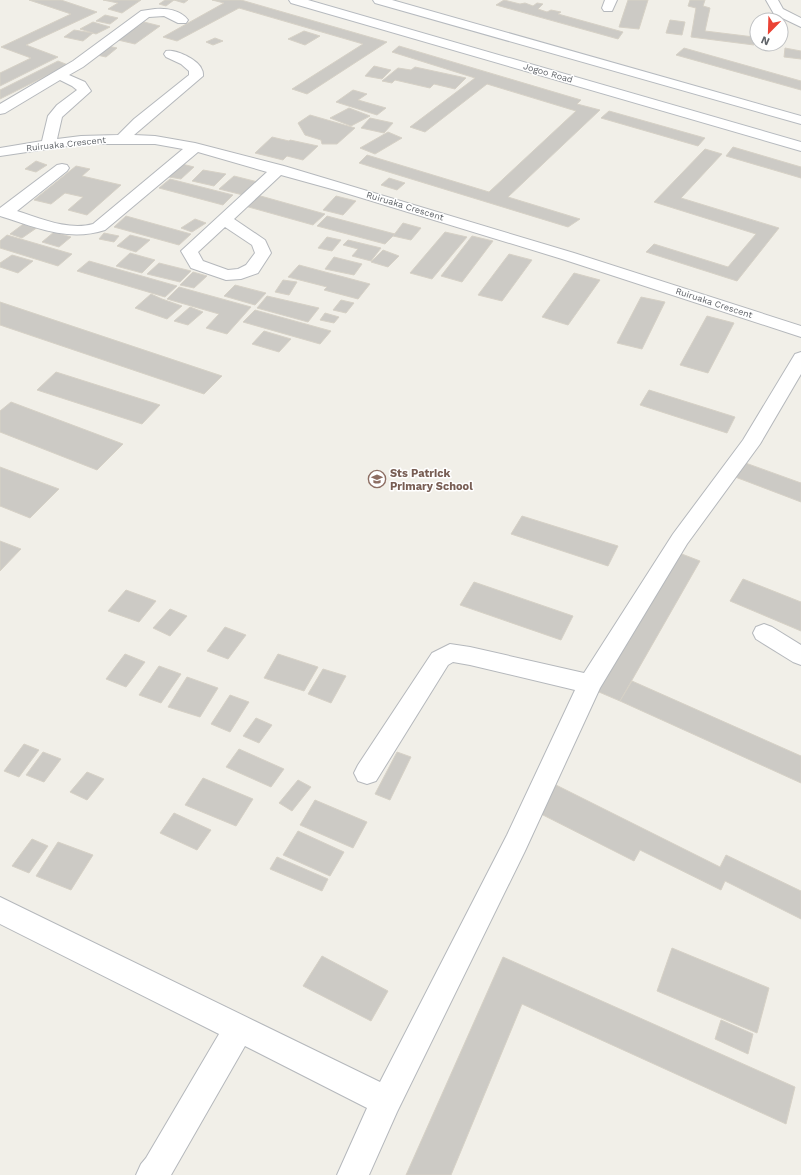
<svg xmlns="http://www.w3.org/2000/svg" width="801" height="1175" viewBox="0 0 801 1175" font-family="'Work Sans',sans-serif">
<rect width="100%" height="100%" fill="#f1efe8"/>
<g fill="#cccac5" stroke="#d6d1c6">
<polygon points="29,0 61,0 97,12 26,45 58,57 0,86 0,73 31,58 1,47 71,14"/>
<polygon points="103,0 141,0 122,13 108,9 118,3"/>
<polygon points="165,0 188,0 184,3 174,0 166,6 159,4"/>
<polygon points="212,0 241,0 387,42 307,94 292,89 363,44 239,8 177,41 163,37 224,3"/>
<polygon points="504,0 520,4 525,3 533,6 537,3 543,4 538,9 547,12 551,10 561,12 558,14 623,32 618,39 496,5"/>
<polygon points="628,0 648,0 639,29 619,27"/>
<polygon points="690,0 705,0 703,6 710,8 705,31 754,37 754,45 691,37 696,8 688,6"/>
<polygon points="105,15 118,18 110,24 96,21"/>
<polygon points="670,20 685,22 682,35 666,33"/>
<polygon points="93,22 110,27 96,34 80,29"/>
<polygon points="144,22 160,26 135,44 118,40"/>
<polygon points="74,30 93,33 83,41 64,37"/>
<polygon points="304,31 320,36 305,45 288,39"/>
<polygon points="215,38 223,41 213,45 206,42"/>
<polygon points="103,45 117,48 106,57 92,54"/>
<polygon points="399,46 581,100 577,104 600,110 508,197 580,219 568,227 359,163 367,155 489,192 576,111 487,84 425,132 410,127 475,78 392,52"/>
<polygon points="684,48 801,81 801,90 676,55"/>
<polygon points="785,48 801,51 801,59 784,57"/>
<polygon points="58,61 68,65 0,99 0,90"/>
<polygon points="374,66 391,70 382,79 365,76"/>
<polygon points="415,67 466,78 455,89 434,84 430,88 395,80 392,83 382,81 398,68 411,70"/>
<polygon points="353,90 367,94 358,100 386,108 377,115 336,102"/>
<polygon points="349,108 370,116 351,126 330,118"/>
<polygon points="609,111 705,138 698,146 601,118"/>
<polygon points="310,115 355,128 337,144 322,144 321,140 305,135 298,123"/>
<polygon points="370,118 393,123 384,133 361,128"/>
<polygon points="388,132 402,138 375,154 360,148"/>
<polygon points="272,137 289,141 290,140 318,146 303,160 287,156 283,160 255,153"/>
<polygon points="733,147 801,167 801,178 726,156"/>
<polygon points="705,149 722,154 681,198 779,228 737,281 646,252 654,244 728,267 756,234 654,202"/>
<polygon points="36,161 47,165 36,172 25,169"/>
<polygon points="182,164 194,167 181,179 169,177"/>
<polygon points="76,166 90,169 82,176 121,185 87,215 68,210 83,197 65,193 51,204 34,200"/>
<polygon points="203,170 226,174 214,186 192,181"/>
<polygon points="234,176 258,182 243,195 219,189"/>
<polygon points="389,178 405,183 397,190 381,185"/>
<polygon points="170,179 233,195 223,205 159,188"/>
<polygon points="257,195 325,214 313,225 245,206"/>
<polygon points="336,196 356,201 343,215 323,210"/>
<polygon points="126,216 191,234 179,245 114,227"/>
<polygon points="327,216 395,234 385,244 317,226"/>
<polygon points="195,219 206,223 192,232 181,228"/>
<polygon points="26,222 38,227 22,238 10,234"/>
<polygon points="403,223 421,228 411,240 393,236"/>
<polygon points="54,232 71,237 59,247 42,242"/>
<polygon points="445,232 467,237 432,279 410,273"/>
<polygon points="104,233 119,236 114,242 99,239"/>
<polygon points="7,235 72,254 58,266 0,248 0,241"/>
<polygon points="130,235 150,240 136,252 117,246"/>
<polygon points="472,236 493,241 462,282 441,276"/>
<polygon points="327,237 341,240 332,251 318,248"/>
<polygon points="348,240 381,248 371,261 352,256 358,249 343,245"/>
<polygon points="383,250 399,256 388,267 371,262"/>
<polygon points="130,253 155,260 142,273 116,266"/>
<polygon points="509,254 532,260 502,301 478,295"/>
<polygon points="12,255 33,261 18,273 0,267 0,263"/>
<polygon points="334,257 362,264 354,275 325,269"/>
<polygon points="89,261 177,286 165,297 77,271"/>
<polygon points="159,263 191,271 180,282 147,274"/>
<polygon points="299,265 370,284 358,299 324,290 327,287 288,277"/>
<polygon points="193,272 207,276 194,288 180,285"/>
<polygon points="574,273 600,280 568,325 542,317"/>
<polygon points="283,280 297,282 289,295 275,292"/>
<polygon points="235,285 266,293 255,305 224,296"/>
<polygon points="179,287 251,307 227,334 206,328 219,314 167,299"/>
<polygon points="151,294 162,299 182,306 167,319 135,308"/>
<polygon points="267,296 319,308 308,322 257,308"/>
<polygon points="641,297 665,302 642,349 617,343"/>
<polygon points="341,300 354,303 346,313 333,310"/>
<polygon points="0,302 222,376 204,394 0,325"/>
<polygon points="190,307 203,312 188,325 174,321"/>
<polygon points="255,310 331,331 320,344 243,322"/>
<polygon points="325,313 339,317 334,323 320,320"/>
<polygon points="707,316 734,323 708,373 680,365"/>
<polygon points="264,331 291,339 279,352 252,344"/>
<polygon points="56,372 160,405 142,424 37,390"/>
<polygon points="649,390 735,417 727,433 640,405"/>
<polygon points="11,402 123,444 97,470 0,432 0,411"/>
<polygon points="740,461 801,483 801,502 730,475"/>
<polygon points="0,467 59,489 30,518 0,506"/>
<polygon points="522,516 618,546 608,566 511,534"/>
<polygon points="0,541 21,549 0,571"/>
<polygon points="674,551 700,561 620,701 592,689"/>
<polygon points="743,579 801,602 801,631 730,601"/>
<polygon points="474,582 573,616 561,640 460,605"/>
<polygon points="126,590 156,601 139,622 108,611"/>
<polygon points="170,609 187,616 170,636 153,628"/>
<polygon points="225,627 246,635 228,659 207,651"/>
<polygon points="125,654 145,662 126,687 106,679"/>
<polygon points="278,654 318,667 304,691 264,678"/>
<polygon points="159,666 181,674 161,703 139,695"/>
<polygon points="323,669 346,676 331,703 308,694"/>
<polygon points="187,677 218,688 200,717 168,707"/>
<polygon points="632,681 801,756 801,783 620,701"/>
<polygon points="230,695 249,702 230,732 211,724"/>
<polygon points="256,718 272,725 259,743 243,736"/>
<polygon points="24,744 39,750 19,777 4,771"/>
<polygon points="239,749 284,769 271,787 226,767"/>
<polygon points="43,752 61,759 44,782 26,775"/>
<polygon points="397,752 411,757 390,800 375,794"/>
<polygon points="87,772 104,779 87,800 70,792"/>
<polygon points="203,778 253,799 236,826 185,805"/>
<polygon points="298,780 311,787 292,811 279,803"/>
<polygon points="556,785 720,867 726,855 801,891 801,919 725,881 721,890 640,850 634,861 539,813"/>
<polygon points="315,800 367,822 353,848 300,825"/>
<polygon points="174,813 211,830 197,850 160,833"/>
<polygon points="298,831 344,852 330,876 283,855"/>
<polygon points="32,839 48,846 29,873 12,866"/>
<polygon points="58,842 93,855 71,890 36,876"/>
<polygon points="277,857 328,879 322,891 270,869"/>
<polygon points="672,948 769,988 757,1033 657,991"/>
<polygon points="322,956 388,991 371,1021 303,986"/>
<polygon points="503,957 795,1087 786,1124 522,1004 451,1175 406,1175"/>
<polygon points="721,1020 753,1034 748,1054 715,1039"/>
</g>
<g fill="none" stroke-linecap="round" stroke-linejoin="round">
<defs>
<g id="minor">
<polygon points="605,0 617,0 612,11 604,11 602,8"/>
<polygon points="766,0 778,0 783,9 801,18 801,27 774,14"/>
<path d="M155,9c11,-1 26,1 33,11l-2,3h-8l-14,-7 -15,1 -66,50 -14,8 16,7 6,9 -29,26 -5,22 24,-3 37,-1 16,-16 55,-44v-4l-8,-7 -15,-7 -2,-3 2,-3c10,-2 33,9 36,19 1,1 1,5 1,6l-69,59 21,1 40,7 89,23 290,87 227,73v11l-239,-78 -223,-68 -58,-16 -47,44 31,21 6,13 -13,20 -17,6 -15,1 -35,-12 -10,-17 86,-79 -69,-20 -93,78c-37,12 -70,-3 -105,-14v-8l57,-43 5,-1 5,1 2,3 -2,3 -50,40c23,7 51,20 76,13l90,-75 -28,-5h-74l-81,12v-8l42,-7 6,-25 9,-11 20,-15 -5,-4 -12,-6 -55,33 -5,1v-10l73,-43 68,-50zM225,227l27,18 3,8 -9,12 -8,4 -10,1 -25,-9 -5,-9z"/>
<polygon points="801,352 801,374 760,444 687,544 600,688 525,851 397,1112 369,1175 337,1175 367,1108 245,1046 171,1175 136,1175 141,1164 146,1158 219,1034 0,924 0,897 380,1082 507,835 575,690 470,665 453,662 448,665 376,781 367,784 358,781 354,773 358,765 432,653 450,644 470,647 584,673 673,534 743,440 795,354"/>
<polygon points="764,624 772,627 801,645 801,665 793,662 756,639 753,633 756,627"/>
</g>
<g id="secondary">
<polygon points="289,0 308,0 801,142 801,151 291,3"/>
<polygon points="373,0 392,0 801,116 801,124 375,3"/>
</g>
</defs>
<use href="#minor" stroke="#b5b8bc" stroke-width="2"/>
<use href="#secondary" stroke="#b6babf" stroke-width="2"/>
<use href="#minor" fill="#fff" fill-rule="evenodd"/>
<use href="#secondary" fill="#fff" fill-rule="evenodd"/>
</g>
<defs>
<symbol id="school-ring" viewBox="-11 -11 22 22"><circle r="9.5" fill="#fff" stroke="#8d6e63" stroke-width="1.5"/><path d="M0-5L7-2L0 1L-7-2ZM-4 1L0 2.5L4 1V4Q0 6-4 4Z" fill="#8d6e63"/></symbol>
</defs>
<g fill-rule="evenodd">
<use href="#school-ring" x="367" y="469" width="20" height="20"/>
</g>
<g text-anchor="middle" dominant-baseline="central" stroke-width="3" stroke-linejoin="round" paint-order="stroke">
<g font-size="9" fill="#5f6368" stroke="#fff">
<text transform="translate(548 73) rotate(16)">Jogoo Road</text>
<text transform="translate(66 144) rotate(-6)">Ruiruaka Crescent</text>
<text transform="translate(405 206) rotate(17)">Ruiruaka Crescent</text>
<text transform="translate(714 303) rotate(18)">Ruiruaka Crescent</text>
</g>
<g font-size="11" font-weight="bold" fill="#785e54" stroke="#fff" text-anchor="start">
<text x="390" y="473">Sts Patrick<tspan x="390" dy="13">Primary School</tspan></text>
</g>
</g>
<g transform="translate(769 32) rotate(203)"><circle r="19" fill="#ffffff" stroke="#bfc1c3"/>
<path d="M0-3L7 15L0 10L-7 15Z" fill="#ea4335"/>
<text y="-6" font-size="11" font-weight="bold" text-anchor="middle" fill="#5f6368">N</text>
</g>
</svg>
